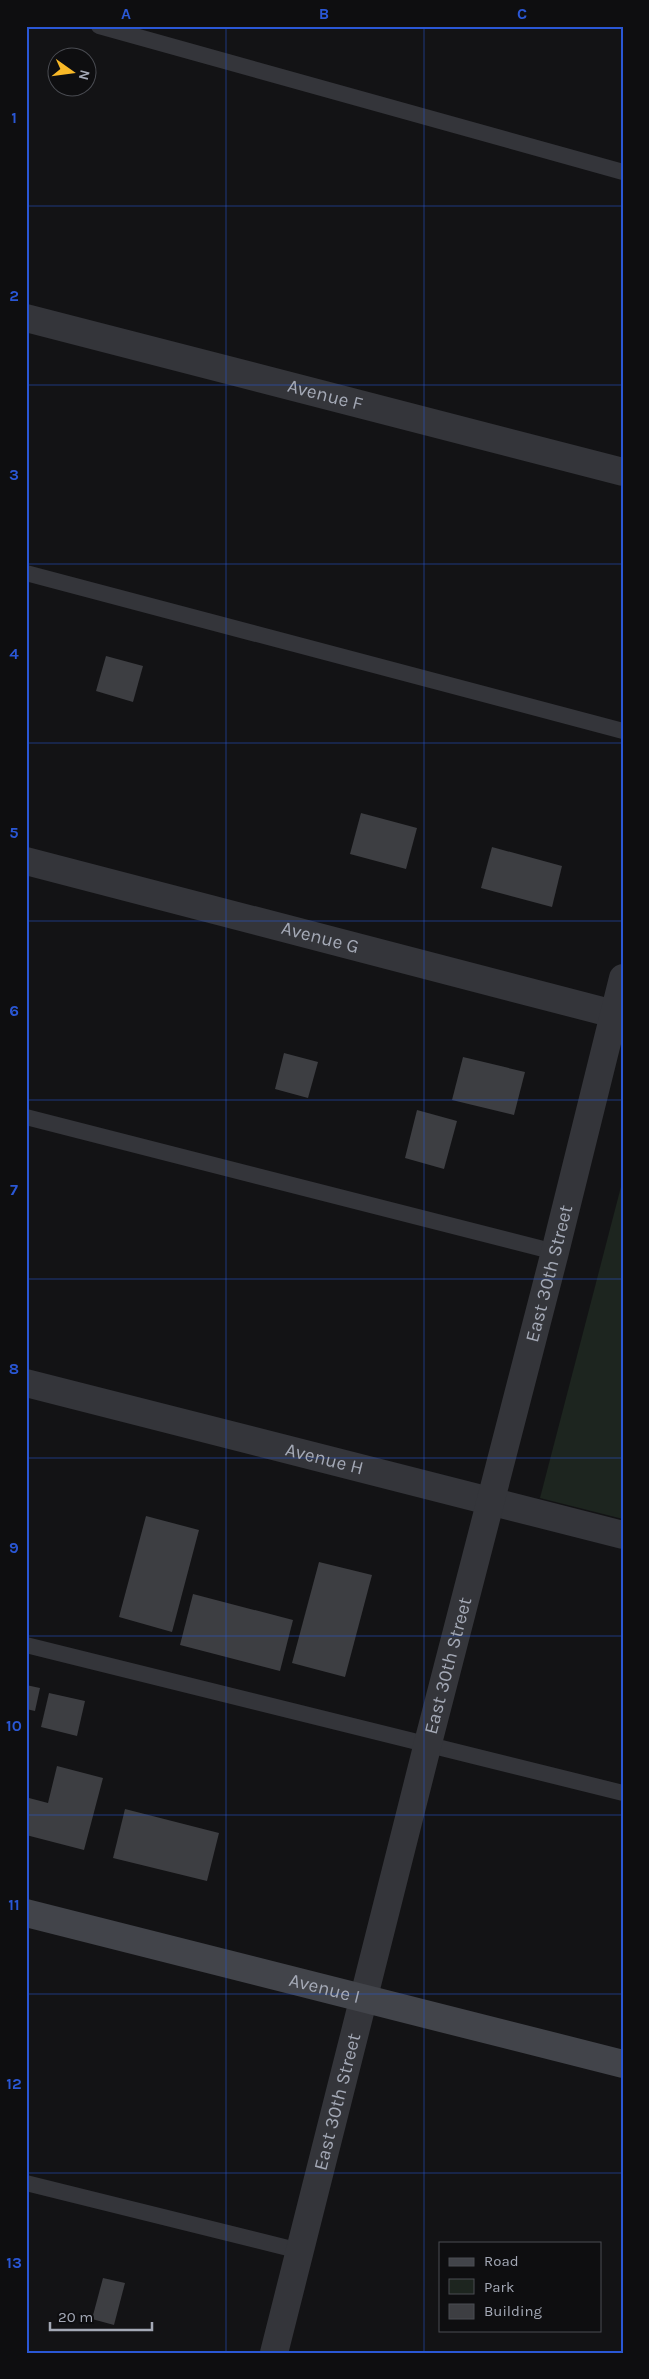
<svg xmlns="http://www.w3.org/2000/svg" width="649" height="2379" viewBox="0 0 649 2379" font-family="Karla,sans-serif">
<rect width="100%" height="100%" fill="#131315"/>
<polygon fill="#1d251f" points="623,1179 623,1519 540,1498"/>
<g fill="#3d3e42">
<polygon points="106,656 143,666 133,702 96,691"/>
<polygon points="361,813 417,828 406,869 350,854"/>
<polygon points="492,847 562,866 552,907 481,888"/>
<polygon points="284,1053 318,1062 308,1098 275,1089"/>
<polygon points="463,1057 525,1072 514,1115 452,1100"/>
<polygon points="417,1110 457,1121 444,1169 405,1158"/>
<polygon points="146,1516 199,1530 172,1632 119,1617"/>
<polygon points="319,1562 372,1575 345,1677 292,1663"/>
<polygon points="193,1594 293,1620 280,1671 180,1645"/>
<polygon points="26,1685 40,1688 35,1711 26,1709"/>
<polygon points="49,1693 85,1701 77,1736 41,1727"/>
<polygon points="57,1766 103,1778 84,1850 26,1835 26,1808 29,1798 48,1803"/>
<polygon points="125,1809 219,1833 207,1881 113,1858"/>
<polygon points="103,2278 125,2283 114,2325 92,2319"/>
</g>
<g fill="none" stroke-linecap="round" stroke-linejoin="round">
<g stroke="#34353a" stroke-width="16">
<polyline points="99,26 623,172"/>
<polyline points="26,573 623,731"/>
<polyline points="26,1117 555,1252"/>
<polyline points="26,1645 623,1793"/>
<polyline points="26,2183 300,2251"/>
</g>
<g stroke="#34353a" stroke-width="28">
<path id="s1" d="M26,318l597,154"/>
<path id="s2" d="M26,861l588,153"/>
<path id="s3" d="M26,1383l597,152"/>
<path id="s4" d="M274,2353l154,-610 127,-491 68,-274"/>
</g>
<path stroke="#42444a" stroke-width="28" id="s5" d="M26,1913l597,151"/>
</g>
<path fill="none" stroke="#2a57d5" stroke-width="1" stroke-opacity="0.55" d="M226,26v2327M424,26v2327M26,206h597M26,385h597M26,564h597M26,743h597M26,921h597M26,1100h597M26,1279h597M26,1458h597M26,1636h597M26,1815h597M26,1994h597M26,2173h597"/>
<g text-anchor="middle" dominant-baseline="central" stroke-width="5" stroke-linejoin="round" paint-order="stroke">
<g font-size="19" fill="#a4a9b6" stroke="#0e0e10">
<text stroke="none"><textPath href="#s1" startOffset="309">Avenue F</textPath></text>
<text stroke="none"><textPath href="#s2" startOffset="304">Avenue G</textPath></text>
<text stroke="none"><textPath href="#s4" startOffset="1114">East 30th Street</textPath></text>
<text stroke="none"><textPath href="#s3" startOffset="308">Avenue H</textPath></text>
<text stroke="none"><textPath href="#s4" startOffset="709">East 30th Street</textPath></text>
<text stroke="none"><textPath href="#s5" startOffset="308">Avenue I</textPath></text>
<text stroke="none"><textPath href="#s4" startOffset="259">East 30th Street</textPath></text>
</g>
</g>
<rect width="649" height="2379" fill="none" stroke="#0e0e10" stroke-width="55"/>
<rect x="439" y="2242" width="162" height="90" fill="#0e0e10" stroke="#4a4c52"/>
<rect x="449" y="2258" width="25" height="8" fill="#42444a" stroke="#4a4c52"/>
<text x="484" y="2266" font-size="15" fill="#a4a9b6">Road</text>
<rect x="449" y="2279" width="25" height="15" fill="#1d251f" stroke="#4a4c52"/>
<text x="484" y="2292" font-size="15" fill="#a4a9b6">Park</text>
<rect x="449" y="2304" width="25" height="15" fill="#3d3e42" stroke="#4a4c52"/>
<text x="484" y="2316" font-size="15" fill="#a4a9b6">Building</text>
<g transform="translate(72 72) rotate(104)"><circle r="24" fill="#0e0e10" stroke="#4a4c52"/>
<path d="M0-4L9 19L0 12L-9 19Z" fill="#f9b928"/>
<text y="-8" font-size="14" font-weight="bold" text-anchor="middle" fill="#a4a9b6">N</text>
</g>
<path d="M50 2322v8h102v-8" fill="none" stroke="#a4a9b6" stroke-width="2.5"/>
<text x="58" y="2322" font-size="15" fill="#a4a9b6" stroke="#0e0e10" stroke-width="4" paint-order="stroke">20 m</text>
<rect x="28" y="28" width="594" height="2324" fill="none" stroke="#2a57d5" stroke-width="2"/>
<g font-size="16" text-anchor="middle" font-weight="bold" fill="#2a57d5">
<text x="126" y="19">A</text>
<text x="324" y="19">B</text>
<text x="522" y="19">C</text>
<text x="14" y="123">1</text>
<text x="14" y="301">2</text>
<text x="14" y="480">3</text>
<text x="14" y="659">4</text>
<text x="14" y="838">5</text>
<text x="14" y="1016">6</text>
<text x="14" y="1195">7</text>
<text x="14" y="1374">8</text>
<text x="14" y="1553">9</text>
<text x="14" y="1731">10</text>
<text x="14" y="1910">11</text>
<text x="14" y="2089">12</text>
<text x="14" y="2268">13</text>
</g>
</svg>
